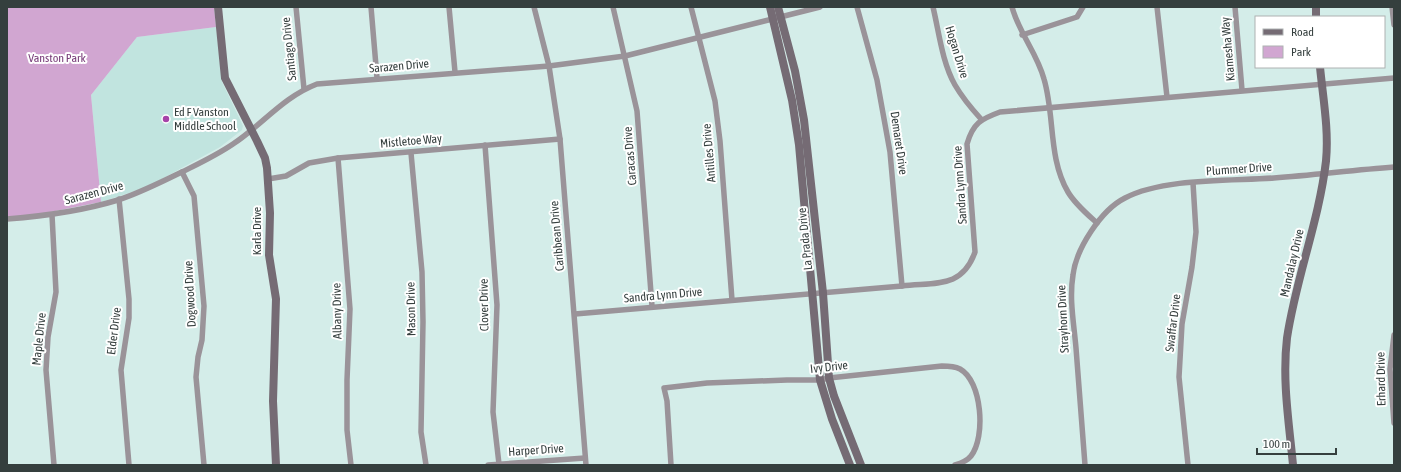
<svg xmlns="http://www.w3.org/2000/svg" width="1401" height="472" viewBox="0 0 1401 472" font-family="'Asap Condensed',sans-serif">
<rect width="100%" height="100%" fill="#d4ede9"/>
<polygon fill="#c1e4df" points="216,27 222,82 243,126 242,130 220,147 147,187 101,202 91,95 137,37"/>
<polygon fill="#d1a6d1" points="7,7 214,7 216,27 137,37 91,95 101,202 40,214 7,217"/>
<g fill="none" stroke-linecap="round" stroke-linejoin="round">
<g stroke="#9a9399" stroke-width="5.5">
<polyline points="296,7 304,89"/>
<polyline points="371,7 377,78"/>
<polyline points="449,7 455,72"/>
<polyline points="534,7 549,66 560,139 586,465"/>
<polyline points="613,7 637,111 652,306"/>
<polyline points="691,7 715,101 720,141 732,300"/>
<polyline points="857,7 877,80 890,152 902,286"/>
<path d="M933,7c6,25 9,55 22,78 7,12 16,23 26,34"/>
<path d="M1012,7c7,26 25,46 32,72 11,37 4,79 24,113 7,12 19,22 29,31"/>
<polyline points="1157,7 1167,97"/>
<polyline points="1235,7 1242,90"/>
<polyline points="1392,7 1394,25"/>
<polyline points="1022,35 1077,17 1083,7"/>
<polyline points="485,145 497,305 493,412 499,464"/>
<polyline points="411,153 422,272 423,322 421,432 426,465"/>
<polyline points="338,158 350,309 347,380 347,430 351,465"/>
<polyline points="182,172 194,196 204,306 202,340 198,357 196,377 204,465"/>
<polyline points="268,179 286,176 309,163 338,158 560,139"/>
<polyline points="119,199 129,299 129,318 121,370 129,465"/>
<polyline points="52,215 56,292 48,337 46,370 54,465"/>
<path d="M7,219c38,-3 75,-8 111,-19 22,-7 43,-18 64,-28 18,-9 35,-17 51,-28 29,-19 50,-47 84,-60l232,-18 76,-10 195,-49"/>
<path d="M575,314l327,-28c33,-4 60,3 73,-34l-8,-108c6,-21 14,-25 33,-32l394,-34"/>
<polyline points="1394,335 1390,369 1394,423"/>
<polyline points="488,465 585,458"/>
<path d="M671,465l-4,-64 -3,-13 43,-5 80,-3h33l9,-2 113,-12c6,0 12,0 18,3 22,12 26,68 11,87 -4,5 -9,7 -16,9"/>
<path d="M1085,465c-3,-39 -6,-78 -9,-117 -2,-24 -7,-49 -3,-73 3,-26 28,-65 52,-77 38,-20 105,-17 149,-20 40,-3 80,-8 120,-11"/>
<polyline points="1188,465 1179,377 1182,324 1192,267 1196,232 1193,183"/>
</g>
<g stroke="#756b74" stroke-width="8">
<polyline points="218,7 225,78 257,141 265,158 267,168 270,213 269,255 276,299 273,401 276,465"/>
<polyline points="770,7 792,100 799,145 820,380 832,419 850,465"/>
<polyline points="778,7 795,71 804,120 823,293 829,378 834,396 861,465"/>
<polyline points="1316,7 1316,17"/>
<path d="M1293,465c-4,-42 -11,-85 -6,-127 9,-60 32,-117 39,-177 3,-31 -3,-63 -6,-94"/>
</g>
</g>
<circle fill="#a643a9" stroke="#fff" stroke-width="1.5" cx="166" cy="119" r="4"/>
<g text-anchor="middle" dominant-baseline="central" stroke-width="4" stroke-linejoin="round" paint-order="stroke">
<g font-size="12" fill="#353f3e" stroke="#fff">
<text transform="translate(289 49) rotate(-96)">Santiago Drive</text>
<text transform="translate(1228 49) rotate(-95)">Kiamesha Way</text>
<text transform="translate(957 52) rotate(73)">Hogan Drive</text>
<text transform="translate(399 66) rotate(-5)">Sarazen Drive</text>
<text transform="translate(411 141) rotate(-5)">Mistletoe Way</text>
<text transform="translate(899 143) rotate(82)">Demaret Drive</text>
<text transform="translate(709 153) rotate(-95)">Antilles Drive</text>
<text transform="translate(630 156) rotate(-95)">Caracas Drive</text>
<text transform="translate(1239 169) rotate(-4)">Plummer Drive</text>
<text transform="translate(960 185) rotate(-94)">Sandra Lynn Drive</text>
<text transform="translate(94 193) rotate(-15)">Sarazen Drive</text>
<text transform="translate(257 231) rotate(-90)">Karla Drive</text>
<text transform="translate(557 236) rotate(-95)">Caribbean Drive</text>
<text transform="translate(805 239) rotate(-96)">La Prada Drive</text>
<text transform="translate(1292 263) rotate(-77)">Mandalay Drive</text>
<text transform="translate(190 294) rotate(-93)">Dogwood Drive</text>
<text transform="translate(663 295) rotate(-5)">Sandra Lynn Drive</text>
<text transform="translate(484 305) rotate(-91)">Clover Drive</text>
<text transform="translate(411 309) rotate(-91)">Mason Drive</text>
<text transform="translate(337 311) rotate(-91)">Albany Drive</text>
<text transform="translate(1063 319) rotate(-93)">Strayhorn Drive</text>
<text transform="translate(1173 323) rotate(-83)">Swaffar Drive</text>
<text transform="translate(114 331) rotate(-83)">Elder Drive</text>
<text transform="translate(39 339) rotate(-84)">Maple Drive</text>
<text transform="translate(829 367) rotate(-6)">Ivy Drive</text>
<text transform="translate(1381 379) rotate(-91)">Erhard Drive</text>
<text transform="translate(536 450) rotate(-4)">Harper Drive</text>
</g>
<g font-size="12" fill="#773b78" stroke="#fff">
<text x="57" y="58">Vanston Park</text>
</g>
<g font-size="12" fill="#353f3e" stroke="#fff" text-anchor="start">
<text x="174" y="112">Ed F Vanston<tspan x="174" dy="14">Middle School</tspan></text>
</g>
</g>
<rect width="1401" height="472" fill="none" stroke="#353f3e" stroke-width="16"/>
<rect x="1255" y="16" width="130" height="52" fill="#ffffff" stroke="#aeb2b2"/>
<rect x="1263" y="29" width="20" height="6" fill="#756b74" stroke="#aeb2b2"/>
<text x="1291" y="36" font-size="12" fill="#353f3e">Road</text>
<rect x="1263" y="46" width="20" height="12" fill="#d1a6d1" stroke="#aeb2b2"/>
<text x="1291" y="56" font-size="12" fill="#353f3e">Park</text>
<path d="M1257 448v6h79v-6" fill="none" stroke="#353f3e" stroke-width="2"/>
<text x="1263" y="448" font-size="12" fill="#353f3e" stroke="#ffffff" stroke-width="3" paint-order="stroke">100 m</text>
</svg>
